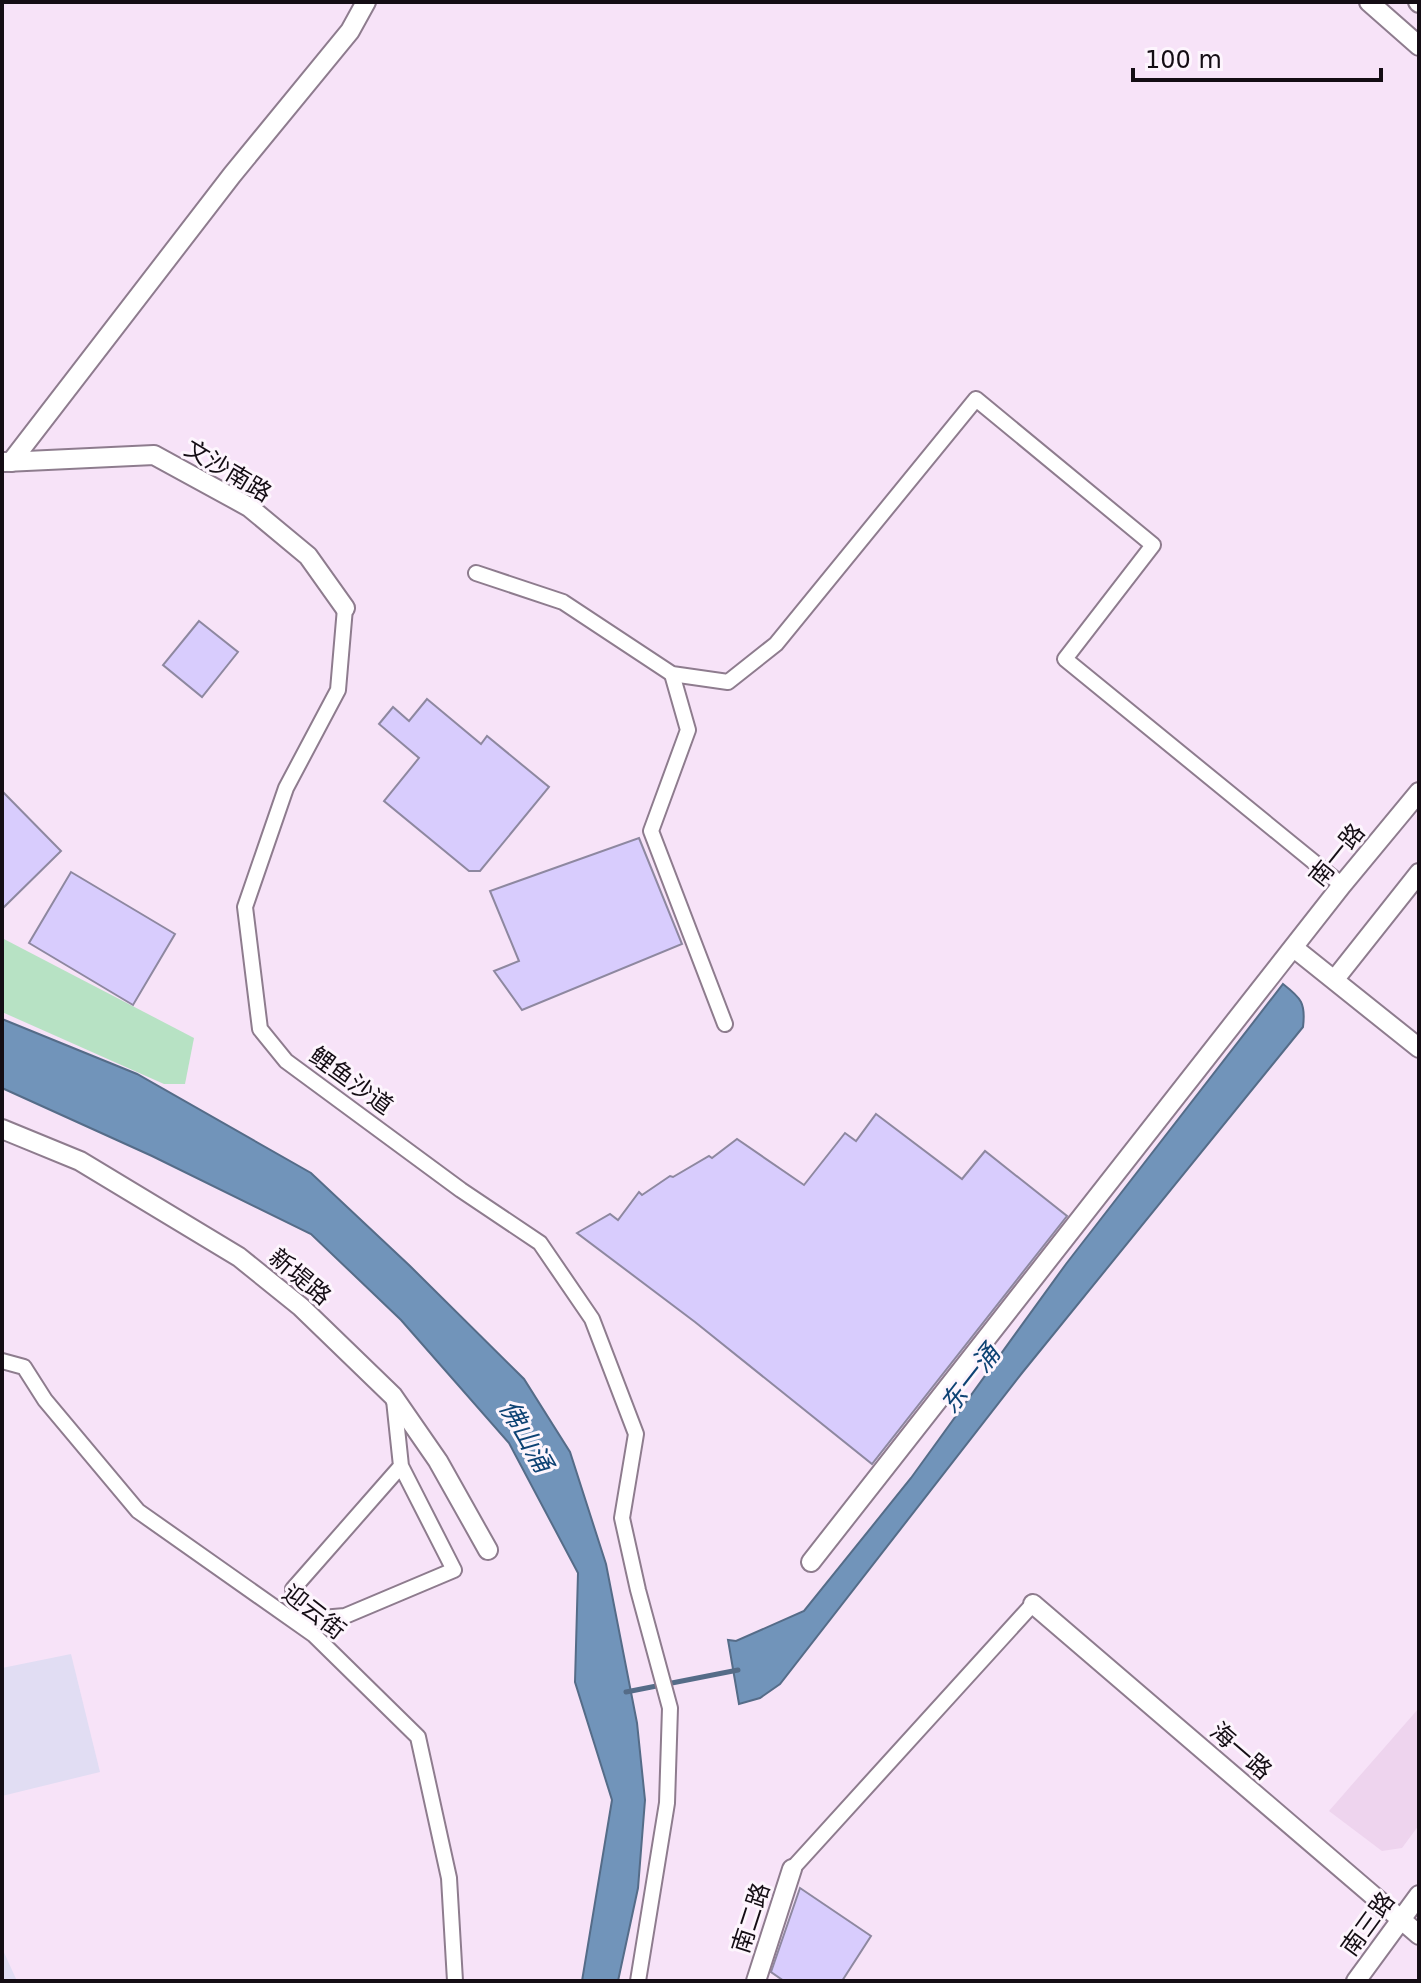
<svg xmlns="http://www.w3.org/2000/svg" width="1421" height="1983" viewBox="0 0 1421 1983" font-family="'DejaVu Sans','Noto Sans SC',sans-serif">
<rect width="100%" height="100%" fill="#f7e3f8"/>
<polygon fill="#eed4ee" points="1419,1708 1419,1825 1402,1848 1382,1851 1329,1811"/>
<g fill="#e1ddf3">
<polygon points="71,1654 100,1772 2,1796 2,1668"/>
<polygon points="2,1948 17,1981 2,1981"/>
</g>
<polygon fill="#b7e2c4" points="2,938 194,1038 185,1084 164,1084 2,1012"/>
<g fill="#7194ba" stroke="#556c88" stroke-width="2">
<path d="M1283,984c18,14 23,19 20,43l-281,346 -242,311 -20,14 -21,6 -11,-64 8,1 68,-30 107,-133 155,-214z"/>
<polygon points="2,1019 137,1074 311,1173 410,1266 524,1379 570,1452 606,1564 637,1723 645,1800 638,1888 618,1981 582,1981 612,1800 575,1682 578,1573 509,1443 401,1320 311,1234 152,1156 2,1088"/>
</g>
<g fill="none" stroke-linecap="round" stroke-linejoin="round">
<polyline stroke="#556c88" stroke-width="5" points="626,1692 738,1670"/>
</g>
<g fill="#d8ccfd" stroke="#8e88a0" stroke-width="2">
<polygon points="199,621 238,652 202,697 163,665"/>
<polygon points="427,699 481,744 487,736 549,787 480,871 469,871 384,801 419,758 379,724 393,707 409,721"/>
<polygon points="2,791 61,851 2,909"/>
<polygon points="639,838 682,944 522,1010 494,971 519,961 490,891"/>
<polygon points="71,872 175,934 133,1005 29,943"/>
<polygon points="876,1114 962,1179 985,1151 1067,1216 872,1464 695,1322 577,1233 610,1214 618,1220 639,1192 642,1195 670,1176 673,1177 709,1156 712,1158 737,1139 804,1185 845,1133 856,1141"/>
<polygon points="800,1888 871,1936 842,1981 784,1981 771,1972"/>
</g>
<g fill="none" stroke-linecap="round" stroke-linejoin="round">
<defs>
<g id="street">
<polyline points="476,573 563,602 672,674 728,682 776,644 976,399 1153,545 1065,659 1342,885"/>
<polyline points="345,608 338,690 286,788 245,907 260,1029 286,1061 461,1190 540,1243 592,1319 636,1434 622,1518 638,1590 670,1708 667,1803 638,1981"/>
<polyline points="672,674 688,730 651,831 725,1024"/>
<polyline points="2,1361 24,1367 45,1400 138,1511 314,1635 418,1737 449,1878 455,1981"/>
<polyline points="394,1400 401,1466 454,1570 345,1616 310,1619 297,1607 293,1589 401,1466"/>
<polyline points="792,1869 1033,1604"/>
</g>
<g id="secondary">
<polyline points="1369,2 1419,46"/>
<polyline points="1418,2 1419,3"/>
<polyline points="5,462 154,455 249,507 308,556 345,608"/>
<polyline points="11,462 232,175 350,31 366,2"/>
<polyline points="1294,948 1419,1048"/>
<polyline points="1335,979 1419,873"/>
<polyline points="2,1129 80,1161 239,1257 301,1307 393,1396 438,1461 488,1550"/>
<polyline points="811,1562 1342,885 1419,792"/>
<polyline points="1033,1604 1419,1935"/>
<polyline points="756,1981 792,1869"/>
<polyline points="1356,1981 1419,1895"/>
</g>
</defs>
<use href="#street" stroke="#8e7c8e" stroke-width="18"/>
<use href="#secondary" stroke="#8e7c8e" stroke-width="22"/>
<use href="#street" stroke="#fff" stroke-width="14"/>
<use href="#secondary" stroke="#fff" stroke-width="18"/>
</g>
<g text-anchor="middle" dominant-baseline="central" stroke-width="6" stroke-linejoin="round" paint-order="stroke">
<g font-size="24" fill="#140d14" stroke="#fdf5fd">
<text transform="translate(228 471) rotate(31)">文沙南路</text>
<text transform="translate(1337 855) rotate(-51)">南一路</text>
<text transform="translate(351 1081) rotate(36)">鲤鱼沙道</text>
<text transform="translate(300 1277) rotate(40)">新堤路</text>
<text transform="translate(314 1612) rotate(38)">迎云街</text>
<text transform="translate(1241 1751) rotate(41)">海一路</text>
<text transform="translate(751 1918) rotate(-72)">南二路</text>
<text transform="translate(1368 1924) rotate(-54)">南三路</text>
</g>
<g font-size="26" font-style="italic" fill="#0e4374" stroke="#fdf5fd">
<text transform="translate(970 1379) rotate(-52)">东一涌</text>
<text transform="translate(526 1436) rotate(60)">佛山涌</text>
</g>
</g>
<rect width="1421" height="1983" fill="none" stroke="#140d14" stroke-width="8"/>
<path d="M1133 68v12h248v-12" fill="none" stroke="#140d14" stroke-width="4"/>
<text x="1145" y="68" font-size="24" fill="#140d14" stroke="#fdf5fd" stroke-width="6" paint-order="stroke">100 m</text>
</svg>
